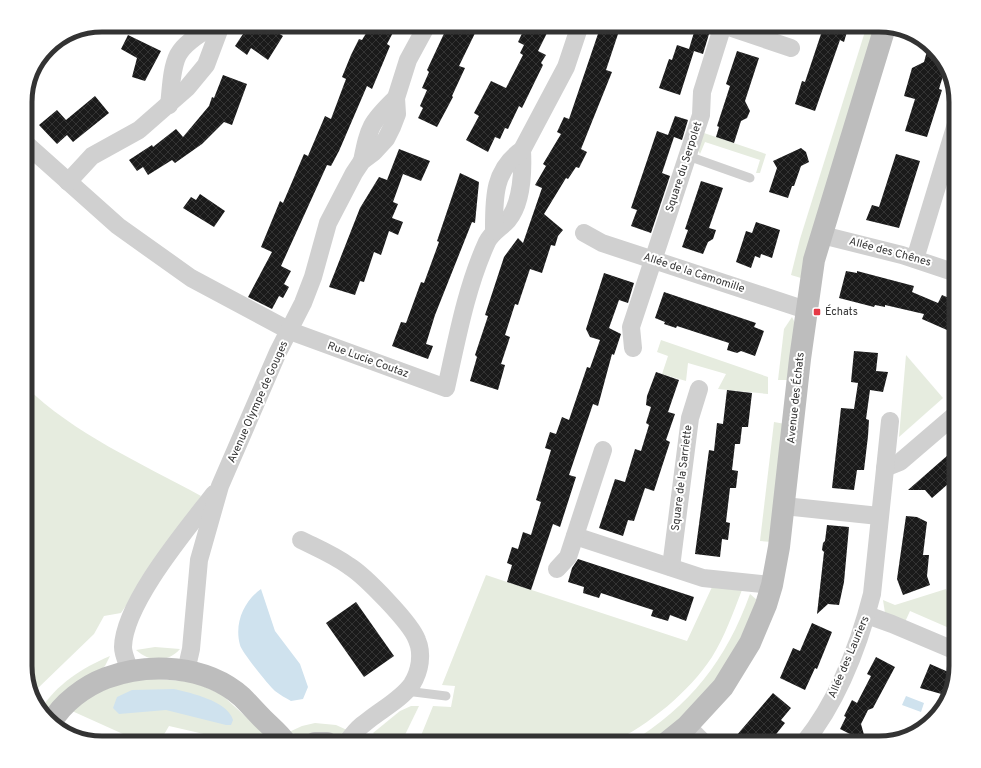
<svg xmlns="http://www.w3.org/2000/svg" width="981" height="768" viewBox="0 0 981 768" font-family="Overpass,sans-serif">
<defs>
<pattern id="building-cross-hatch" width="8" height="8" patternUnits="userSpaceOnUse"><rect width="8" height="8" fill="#1a1a1a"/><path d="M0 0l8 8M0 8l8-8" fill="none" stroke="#333"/></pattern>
</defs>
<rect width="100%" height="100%" fill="#fff"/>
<g fill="#e6ecdf">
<polygon points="867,25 871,25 876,32 801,278 791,275 800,239"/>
<polygon points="704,133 766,154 760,173 756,173 760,160 705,142 700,154 698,150"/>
<polygon points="792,317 796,325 790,380 778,380 784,329"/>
<polygon points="661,340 768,377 768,394 718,389 726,374 688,363 686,381 662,374 668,356 657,352"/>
<polygon points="906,355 943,398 899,437"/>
<path d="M25,386c49,48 116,77 176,110l-80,117 -17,3 -10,18 -57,55 -7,-2 -5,-17z"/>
<polygon points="774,422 785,424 772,542 760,541"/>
<path d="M486,575l201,66 25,-54 30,3c-9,23 -17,46 -30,67 -23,35 -63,68 -101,86h-193l15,-37 18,1 4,-21 -13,-1z"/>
<polygon points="946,589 956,614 956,631 910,611 905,622 885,613 883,600 895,605"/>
<path d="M750,594l7,6 -28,65 -52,59 -26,19h-21c60,-37 96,-82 120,-149z"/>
<path d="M155,647l25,2c-12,14 -31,13 -44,1z"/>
<path d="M110,656l-5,10 -6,6 -50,40 -6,1 -3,-3c17,-26 42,-42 70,-54z"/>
<path d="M146,678l47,4 28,12 51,47 -2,2h-27l-74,-17 -10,17h-16l-71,-32c24,-22 44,-26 74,-33z"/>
<polygon points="411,706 419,706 401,743 384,743 373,733 400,711"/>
<polygon points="315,723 336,725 347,730 338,736 314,734 304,737 289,732 302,726"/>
</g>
<g fill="#cfe2ee">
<path d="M261,589l14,42 25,33 8,23 -5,12 -12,2c-5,-3 -11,-6 -16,-10 -6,-5 -34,-40 -35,-46 -6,-22 4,-44 21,-56z"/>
<path d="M174,689c17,4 54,12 59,31l-2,5h-5l-60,-15 -47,4 -6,-6 4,-11 15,-7z"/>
<polygon points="906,696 924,703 921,712 902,705"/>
</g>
<g fill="url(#building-cross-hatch)">
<polygon points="249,25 284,25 278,33 283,36 268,60 251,48 247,55 235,46"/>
<polygon points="371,25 397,25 387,44 390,46 372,89 367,86 339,151 331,166 327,165 281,266 291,271 284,284 289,287 283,298 279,296 272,309 248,297 272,252 261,247 280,201 283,203 304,154 308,156 325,116 331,119 346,79 342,77 351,55 359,39 362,40"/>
<polygon points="448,25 479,25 459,66 465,68 452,96 453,97 437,127 418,118 423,108 420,106 427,90 422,88 429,72 427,70"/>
<polygon points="526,25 551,25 538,51 546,55 541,63 543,65 522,108 519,106 508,129 505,128 500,139 495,137 488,152 466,140 479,116 474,113 491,81 506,88 523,55 520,53 524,45 518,42"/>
<polygon points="601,25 621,25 606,70 612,72 581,149 587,152 579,168 576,167 568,179 566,178 544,214 563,230 558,236 555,246 551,245 542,273 530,269 518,305 515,304 505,335 510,337 501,364 505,365 498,390 470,381 477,357 475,355 488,316 485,315 504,257 518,238 523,243 542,188 535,185 546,166 543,164 561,134 557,132 564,117 569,119"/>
<polygon points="824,25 849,25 844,42 840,40 815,111 795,104 802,81 805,82"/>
<polygon points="695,29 709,34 703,54 694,51 680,95 659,88 669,59 672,60 677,45 689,49"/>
<polygon points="128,35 161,51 145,81 132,77 137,58 121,49"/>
<polygon points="737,51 759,58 745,101 750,111 747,118 741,121 734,143 716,137 719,127 717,126 730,86 726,84"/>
<polygon points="927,51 938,55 946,66 939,89 942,90 927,137 905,131 915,99 904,96 912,68 924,62"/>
<polygon points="223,75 247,84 232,125 224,122 202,144 175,163 172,160 148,175 143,167 137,171 129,160 152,145 153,147 176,129 183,137 209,106 212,97 214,98"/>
<polygon points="95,96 109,113 73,142 67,135 57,144 39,125 57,110 66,120"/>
<polygon points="675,116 688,120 682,140 674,137 662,173 670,176 651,233 631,226 637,210 631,208 657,131 668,135"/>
<polygon points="801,148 806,152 809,162 801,166 794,186 792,186 788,198 769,192 777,168 773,161"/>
<polygon points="399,149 430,161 421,181 403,174 393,202 398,204 392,218 403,222 398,235 389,231 381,255 374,252 364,282 360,281 355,295 329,287 360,208 379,177 387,180"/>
<polygon points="896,154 920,161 899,228 866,220 872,205 879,207"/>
<polygon points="460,173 479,182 475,223 472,222 435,315 426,344 433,346 428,359 392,346 401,322 406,323 421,282 424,283 439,242 437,241"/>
<polygon points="701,181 723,188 709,228 716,230 713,239 708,242 703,254 682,247 688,230 685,229"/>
<polygon points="200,194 225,211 214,227 183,208 191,197 196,200"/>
<polygon points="756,222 780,230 772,258 761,254 760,258 755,256 751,268 736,262 746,231 752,233"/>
<polygon points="846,271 857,273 857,271 914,286 912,292 938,303 942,295 956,301 956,334 922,319 924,314 885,305 885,307 875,305 874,307 839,298"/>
<polygon points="604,273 634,283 628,303 619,300 609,328 621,334 614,355 612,354 598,406 593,404 569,475 576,477 560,527 553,524 531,590 507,582 512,565 507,563 512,547 518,549 523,532 531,535 541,502 536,500 551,450 545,448 550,432 556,434 562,417 569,420 587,367 590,368 600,340 590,337 586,329"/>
<polygon points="664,292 756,323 754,327 764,331 755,356 741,351 737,353 727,350 729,343 677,326 676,328 664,324 665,322 655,318"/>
<polygon points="854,351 878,353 876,371 888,372 883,392 870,390 866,419 869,420 868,436 864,470 857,470 854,490 832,488 841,408 854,409 858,383 851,382"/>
<polygon points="656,372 679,380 668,412 675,414 666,440 670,442 654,491 645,488 634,521 628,520 623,536 599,528 615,479 625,482 635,449 641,451 649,425 646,423 651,407 646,405 647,396"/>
<polygon points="727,390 752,393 748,427 742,427 740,444 735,444 732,470 738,471 736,488 730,488 726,522 730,523 728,540 722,539 720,557 695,554 709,450 714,451 717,423 723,424"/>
<polygon points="956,448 956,493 948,484 932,498 925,490 908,490"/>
<polygon points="906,516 917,517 927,522 923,555 929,555 927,576 930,585 903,595 897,579"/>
<polygon points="827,525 849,527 844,582 839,605 828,604 817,614 824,552 822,550 823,543 825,541"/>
<polygon points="578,559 694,597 686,621 670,615 668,621 651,616 653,610 625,601 601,593 599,598 583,593 584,587 568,582 572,568"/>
<polygon points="356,602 394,656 364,677 326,623"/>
<polygon points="812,623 832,632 817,669 815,668 805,690 780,678 793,648 800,651"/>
<polygon points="876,657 895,667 873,708 868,710 861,724 866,742 840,729 846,717 844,716 852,700 857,703 871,676 867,674"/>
<polygon points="930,664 953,674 945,695 920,688"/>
<polygon points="773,693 791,708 781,720 785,723 769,743 730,743"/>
</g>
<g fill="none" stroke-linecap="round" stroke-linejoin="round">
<g stroke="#d0d0d0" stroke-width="9">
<polyline points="688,156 750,178"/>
<polyline points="406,691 446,696"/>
</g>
<g stroke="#d0d0d0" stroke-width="18">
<path d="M169,105c2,-15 2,-36 9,-50 7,-13 24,-22 36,-30"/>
<path d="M25,143l93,83 73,52 99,53 156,57c11,-49 20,-100 41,-146 5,-10 14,-14 21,-22 14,-17 15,-50 14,-70"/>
<path d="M362,161c7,-34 8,-38 34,-63"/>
<polyline points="68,182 92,156 139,130 187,88 206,65 221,25"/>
<path d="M494,231c0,-32 -1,-61 28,-81l44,-83 14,-42"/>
<polyline points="584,233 602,243 806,310"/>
<polyline points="822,235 902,255 956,273"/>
<polyline points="915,259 956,124"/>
<polyline points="633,348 631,327 701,115 702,92 723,25 791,48"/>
<polyline points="885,468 900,462 956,414"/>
<polyline points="784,506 879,516"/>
<polyline points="575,536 703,578 772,585"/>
<path d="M301,540c16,8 33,15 48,26 16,10 62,57 68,74 6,14 3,31 -5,44 -11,16 -32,26 -47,39 -8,5 -13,13 -19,20"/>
<polyline points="671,567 690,418 699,389"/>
<polyline points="557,569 568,557 603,450"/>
<polyline points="867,615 892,624 956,651"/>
<path d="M130,671c-2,-7 -7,-16 -7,-24 1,-44 64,-118 91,-153"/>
<polyline points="186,671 191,649 199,560 220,486 278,352 303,303 313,277 328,223 354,173 362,161 374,152 386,139 392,127 397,114 396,98 408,60 427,25"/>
<polyline points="687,726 704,743"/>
<path d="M804,743c33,-41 55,-98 68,-149l18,-173"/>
</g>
<g stroke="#bdbdbd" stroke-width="22">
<path d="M51,723c11,-20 34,-37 55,-45 43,-16 100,-13 136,19 7,7 14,15 21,22 8,8 17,15 23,24"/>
<polyline points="315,743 327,743"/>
<polyline points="666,743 687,726 723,687 750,643 766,605 772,585 779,547 800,359 814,260 885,27"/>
</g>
</g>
<rect fill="#e63946" stroke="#fff" stroke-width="1.5" x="813" y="308" width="8" height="8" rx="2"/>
<g text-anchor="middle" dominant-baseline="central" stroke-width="4" stroke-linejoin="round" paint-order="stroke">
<g font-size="11" fill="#333" stroke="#fff">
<text transform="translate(684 167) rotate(-72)">Square du Serpolet</text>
<text transform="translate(890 252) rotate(15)">Allée des Chênes</text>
<text transform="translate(694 273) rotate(18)">Allée de la Camomille</text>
<text transform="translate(368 360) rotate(20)">Rue Lucie Coutaz</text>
<text transform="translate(796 398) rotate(-84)">Avenue des Échats</text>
<text transform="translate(258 402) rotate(-66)">Avenue Olympe de Gouges</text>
<text transform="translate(682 478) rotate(-83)">Square de la Sarriette</text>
<text transform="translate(849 657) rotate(-67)">Allée des Lauriers</text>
</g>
<g font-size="11" fill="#333" stroke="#fff" text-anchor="start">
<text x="825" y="312">Échats</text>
</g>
</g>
<path d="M0 0H981V768H0ZM102 32H879A70 70 0 0 1 949 102V666A70 70 0 0 1 879 736H102A70 70 0 0 1 32 666V102A70 70 0 0 1 102 32Z" fill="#fff" fill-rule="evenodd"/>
<path fill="none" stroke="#333" stroke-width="5" d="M102 32H879A70 70 0 0 1 949 102V666A70 70 0 0 1 879 736H102A70 70 0 0 1 32 666V102A70 70 0 0 1 102 32Z"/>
</svg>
